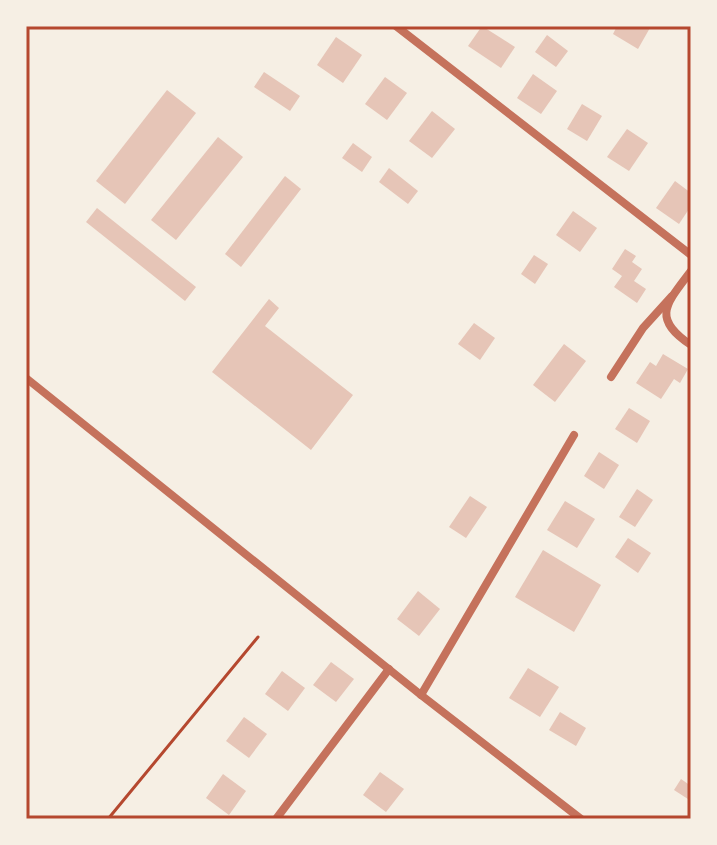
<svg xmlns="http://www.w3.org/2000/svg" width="717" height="845" viewBox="0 0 717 845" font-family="'Sofia Sans Condensed',sans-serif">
<rect width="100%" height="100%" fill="#f6efe4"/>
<g fill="#e6c5b7">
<polygon points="482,26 515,47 501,68 468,46"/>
<polygon points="617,26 651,26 638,49 613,34"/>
<polygon points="547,35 568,51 556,67 535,52"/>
<polygon points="336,37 362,55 343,83 317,65"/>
<polygon points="264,72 300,96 290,111 254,87"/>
<polygon points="533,74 557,91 541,114 517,98"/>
<polygon points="385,77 407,93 387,120 365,104"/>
<polygon points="167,90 196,113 125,204 96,181"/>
<polygon points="582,104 602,116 587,141 567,129"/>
<polygon points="432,111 455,129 432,158 409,141"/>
<polygon points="627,129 648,143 629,171 607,157"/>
<polygon points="218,137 243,157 176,240 151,220"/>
<polygon points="353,143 372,157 362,172 342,158"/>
<polygon points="389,168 418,191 408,204 379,182"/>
<polygon points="285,176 301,189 241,267 225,254"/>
<polygon points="675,181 691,193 691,206 679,224 656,208"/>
<polygon points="97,208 196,287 185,301 86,222"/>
<polygon points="573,211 597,228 580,252 556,235"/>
<polygon points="625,249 636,256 632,262 642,269 634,281 646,289 637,303 614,287 622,276 612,269"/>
<polygon points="534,255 548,264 535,284 521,274"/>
<polygon points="269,299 279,308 265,326 353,395 311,450 212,372"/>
<polygon points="474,323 495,338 480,360 458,344"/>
<polygon points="564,344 586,361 555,402 533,385"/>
<polygon points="663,354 688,369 680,383 674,379 661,399 636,383 650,362 656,366"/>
<polygon points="629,408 650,421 637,443 615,429"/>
<polygon points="599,452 619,465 604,489 584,476"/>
<polygon points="637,489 653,500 635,527 619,517"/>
<polygon points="470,496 487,507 466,538 449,527"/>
<polygon points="565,501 595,519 577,548 547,530"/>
<polygon points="628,538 651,553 638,573 615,557"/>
<polygon points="543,550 601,585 574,632 515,597"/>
<polygon points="418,591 440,609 419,636 397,619"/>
<polygon points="331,662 354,679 336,702 313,685"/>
<polygon points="528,668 559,687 540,717 509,698"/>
<polygon points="282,671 305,688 288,711 265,694"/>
<polygon points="560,712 586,728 576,746 549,730"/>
<polygon points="244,717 267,734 249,758 226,741"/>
<polygon points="380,772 404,789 386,812 363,795"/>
<polygon points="223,774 246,791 229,815 206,798"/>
<polygon points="681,779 691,786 691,801 674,790"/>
</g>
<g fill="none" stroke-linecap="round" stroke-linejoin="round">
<polyline stroke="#b5482f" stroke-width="3" points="108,819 258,637"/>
<g stroke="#c5725c" stroke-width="8">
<polyline points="396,26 691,255"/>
<path d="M691,271c-25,33 -40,47 0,74"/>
<polyline points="611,377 643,328 672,296"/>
<polyline points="26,378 421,695 581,819"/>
<polyline points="421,695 574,435"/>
<polyline points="276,819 389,669"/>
</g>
</g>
<rect width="717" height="845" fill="none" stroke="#f6efe4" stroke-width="56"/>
<rect x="28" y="28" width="661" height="789" fill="none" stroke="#b5482f" stroke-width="3"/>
</svg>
